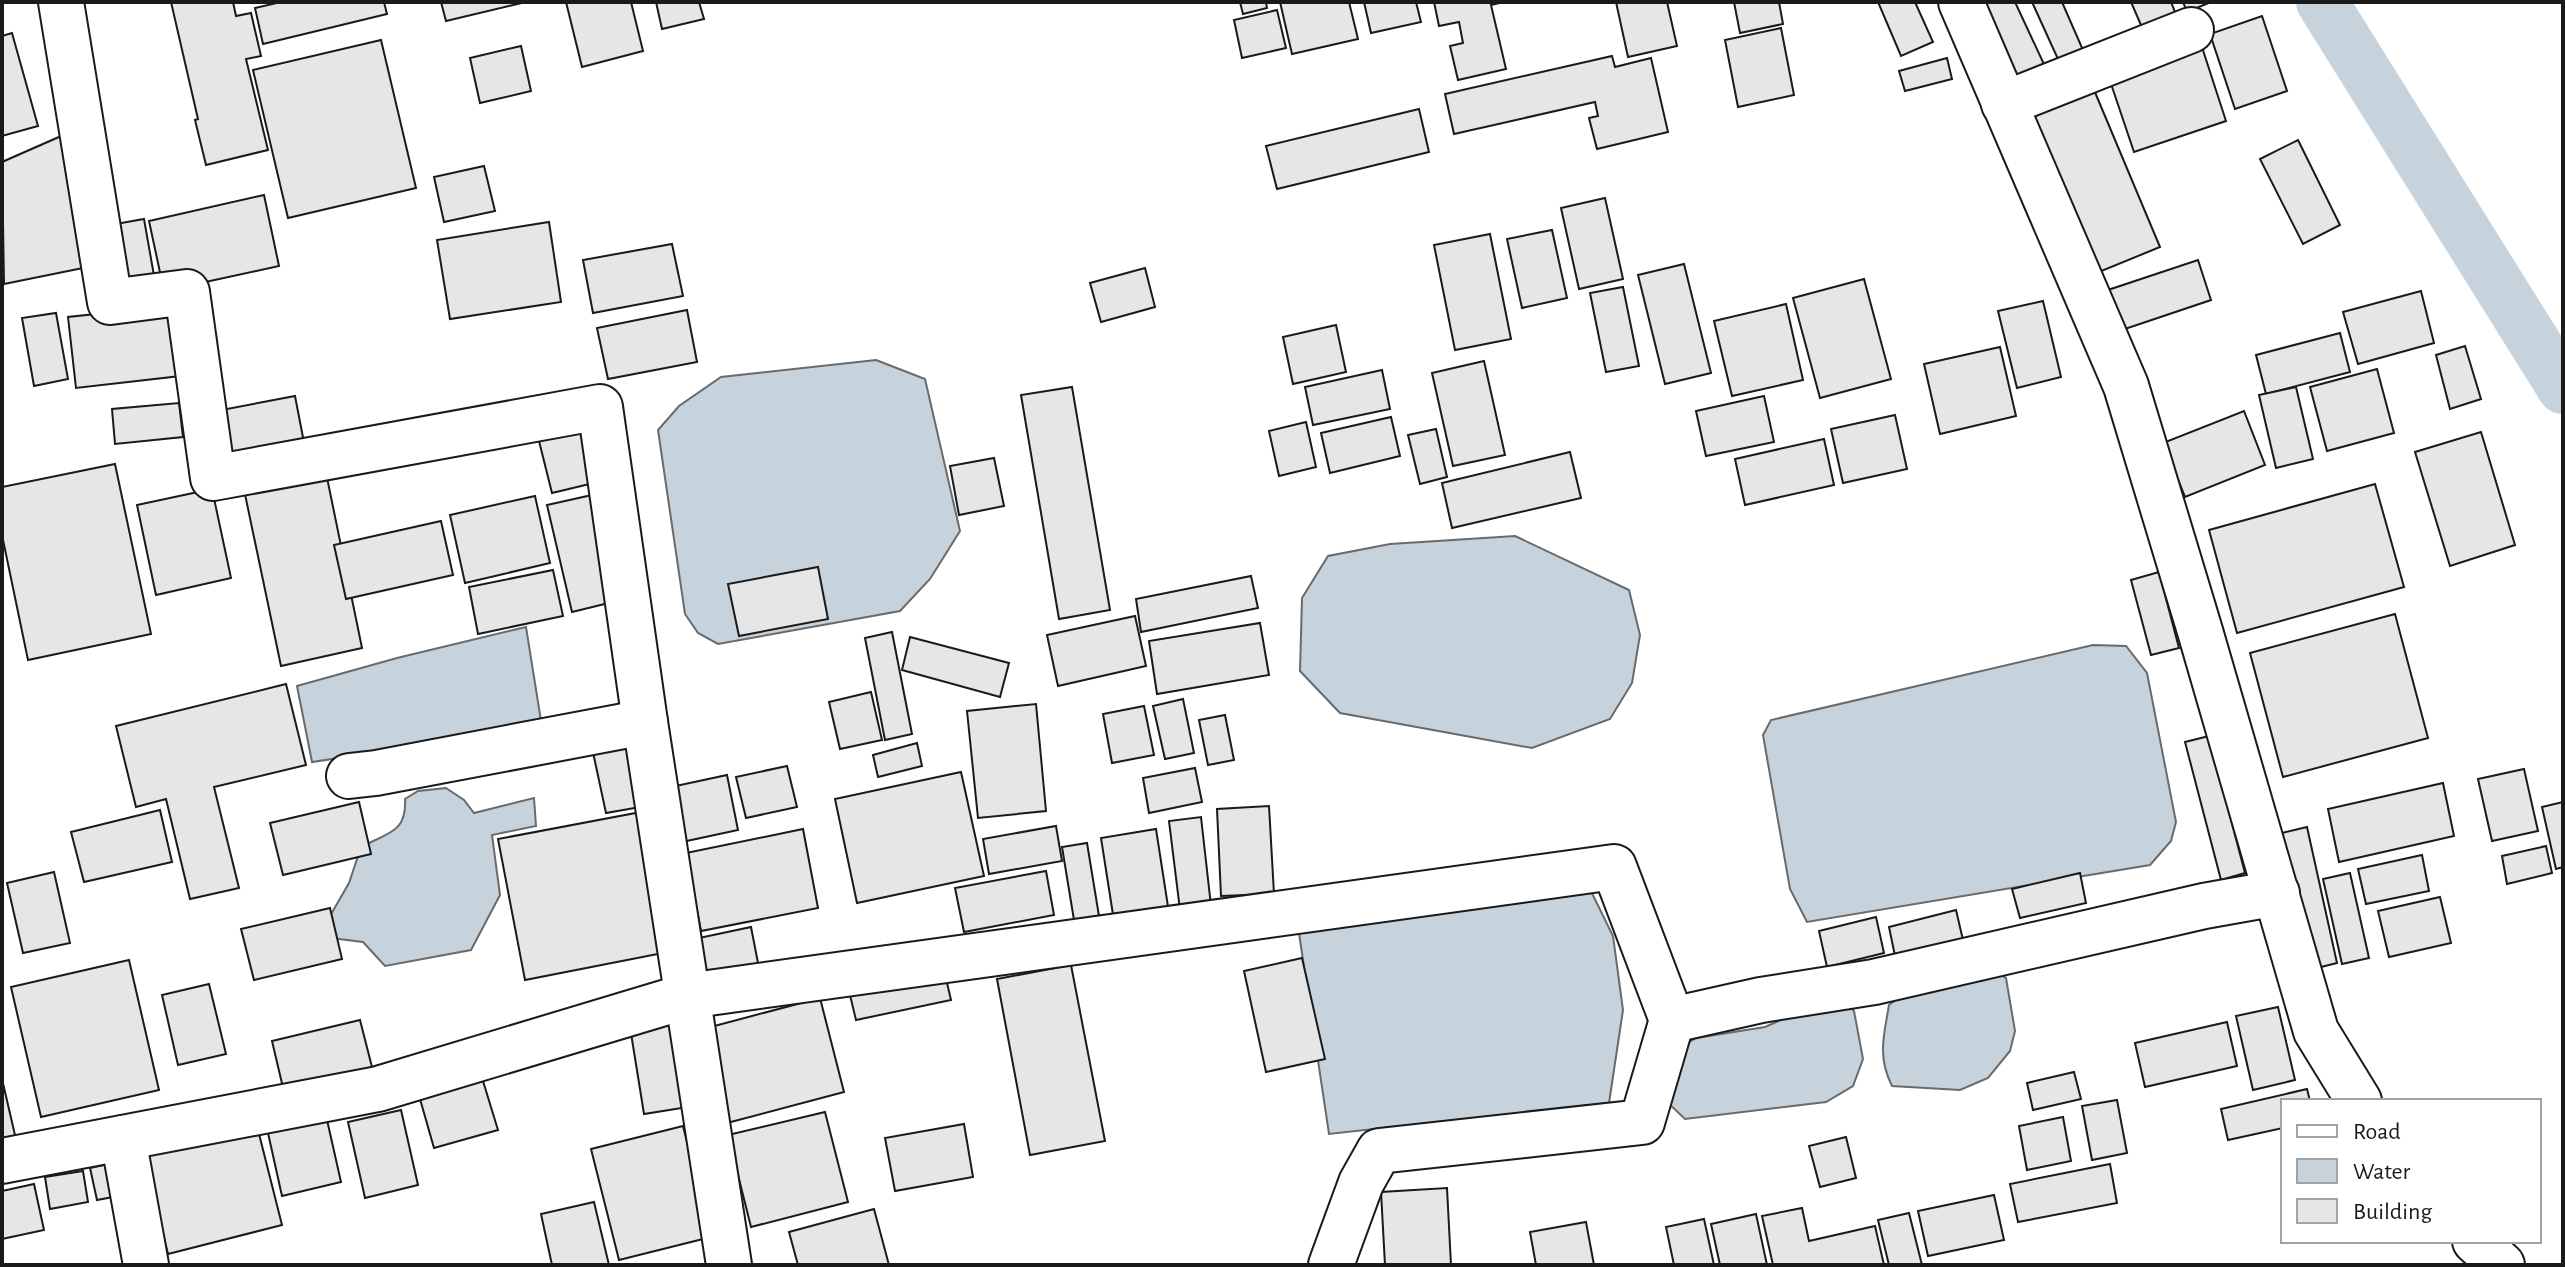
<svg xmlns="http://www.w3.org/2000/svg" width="2565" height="1267" viewBox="0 0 2565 1267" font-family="'Alegreya Sans',sans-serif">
<rect width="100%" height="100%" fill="#fff"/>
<g fill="#c6d2dc" stroke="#6a6a6a" stroke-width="2">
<polygon points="876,360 925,379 960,531 930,579 900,611 718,644 698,633 685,614 658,430 679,406 721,377"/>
<polygon points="1515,536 1629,590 1640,635 1632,683 1610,719 1532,748 1340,713 1300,671 1302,598 1328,556 1390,544"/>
<polygon points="526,627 542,727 312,762 297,686 397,658"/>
<polygon points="2093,645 2126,646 2147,673 2176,822 2171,841 2150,865 1807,922 1790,889 1763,735 1771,720"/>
<path d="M446,788l18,12 10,13 60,-15 2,28 -44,9 8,60 -29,55 -86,16 -22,-24 -32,-4 -1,-22 19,-33 12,-36c26,-14 46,-14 44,-48l13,-8z"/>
<polygon points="1587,883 1613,936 1623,1010 1609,1103 1329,1134 1297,920"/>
<path d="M1997,973l9,5 9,53 -5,20 -22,27 -28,12 -68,-4c-15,-30 -8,-51 -3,-81l27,-21z"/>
<polygon points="1846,1002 1854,1011 1863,1059 1853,1086 1826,1102 1685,1119 1667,1102 1676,1049 1696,1038 1765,1027 1783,1019 1795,1009"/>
</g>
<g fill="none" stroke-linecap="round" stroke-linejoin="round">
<polyline stroke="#c6d2dc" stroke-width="52" points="2322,2 2563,388"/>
</g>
<g fill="#e6e6e6" stroke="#1a1a1a" stroke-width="2">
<polygon points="171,2 233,2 236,16 251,13 261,56 246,59 268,150 206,165 195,120 198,119"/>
<polygon points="281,2 384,2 387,14 263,44 255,8"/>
<polygon points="441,2 526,2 446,21"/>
<polygon points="566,2 631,2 643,51 582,67"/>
<polygon points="656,2 699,2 704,19 662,29"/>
<polygon points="1240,2 1266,2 1267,8 1243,14"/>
<polygon points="1280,2 1349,2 1358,39 1292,54"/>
<polygon points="1364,2 1416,2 1421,22 1371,33"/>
<polygon points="1434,2 1504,2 1491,5 1506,69 1458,80 1450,46 1463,43 1459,22 1439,26"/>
<polygon points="1616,2 1667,2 1677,46 1628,57"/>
<polygon points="1734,2 1779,2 1783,24 1740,33"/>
<polygon points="1878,2 1915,2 1933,42 1901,56"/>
<polygon points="1971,2 2015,2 2049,75 2012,92"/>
<polygon points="2032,2 2062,2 2086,57 2062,68"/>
<polygon points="2131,2 2171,2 2180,25 2147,39"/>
<polygon points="2183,2 2211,2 2187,12"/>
<polygon points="1277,10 1286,48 1242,58 1234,20"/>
<polygon points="2262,16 2287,91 2235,109 2210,34"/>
<polygon points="1781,28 1794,95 1738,107 1725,40"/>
<polygon points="12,33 38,126 2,136 2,36"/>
<polygon points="381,40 416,188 288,218 253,70"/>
<polygon points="2200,41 2226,121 2134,152 2107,72"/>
<polygon points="521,46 531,91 480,103 470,58"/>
<polygon points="1612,56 1615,67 1651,58 1668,132 1597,149 1589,118 1598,116 1595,102 1454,134 1445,94"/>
<polygon points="1947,58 1952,79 1905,91 1899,71"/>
<polygon points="2089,78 2160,247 2099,272 2028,104"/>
<polygon points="1419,109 1429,152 1277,189 1266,146"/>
<polygon points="68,133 93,266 4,284 2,162"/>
<polygon points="2298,140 2340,225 2303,244 2260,159"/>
<polygon points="484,166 495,211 444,222 434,177"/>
<polygon points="264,195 279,266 164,291 149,221"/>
<polygon points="1605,198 1623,279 1579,289 1561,208"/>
<polygon points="144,219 156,287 121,292 110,225"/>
<polygon points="549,222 561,302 450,319 437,240"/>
<polygon points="1552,230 1567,298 1522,308 1507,239"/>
<polygon points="1490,234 1511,339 1455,350 1434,245"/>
<polygon points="672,244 683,296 593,313 583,260"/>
<polygon points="2198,260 2211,300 2122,330 2108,290"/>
<polygon points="1684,264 1711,373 1665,384 1638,275"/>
<polygon points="1145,268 1155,307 1101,322 1090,283"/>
<polygon points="1864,279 1891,379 1820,398 1793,298"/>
<polygon points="1623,287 1639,366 1606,372 1590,293"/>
<polygon points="2421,291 2434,343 2358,364 2343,312"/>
<polygon points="2043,301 2061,377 2017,388 1998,311"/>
<polygon points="1786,304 1803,380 1732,396 1714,321"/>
<polygon points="181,305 189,375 76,388 68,317"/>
<polygon points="687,310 697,362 608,379 597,328"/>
<polygon points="56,313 68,379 34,386 22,318"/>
<polygon points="1336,325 1346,372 1293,384 1283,337"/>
<polygon points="2340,333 2350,372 2266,394 2256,355"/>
<polygon points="2465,346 2481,399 2450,409 2436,355"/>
<polygon points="2000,347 2016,416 1940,434 1924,364"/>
<polygon points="1484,361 1505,455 1453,466 1432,373"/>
<polygon points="2377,369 2394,433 2327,451 2310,387"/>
<polygon points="1382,370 1390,409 1313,425 1305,387"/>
<polygon points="1072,387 1110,610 1059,619 1021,395"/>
<polygon points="2296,387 2313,459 2276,468 2259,395"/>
<polygon points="295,396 306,453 221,468 211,412"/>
<polygon points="1764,396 1774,442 1706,456 1696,411"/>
<polygon points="179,403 183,437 115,444 112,409"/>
<polygon points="2244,411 2265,465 2185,497 2163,443"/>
<polygon points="1895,415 1907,469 1843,483 1831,429"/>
<polygon points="1391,417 1400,456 1330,473 1321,433"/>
<polygon points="1306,422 1316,467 1279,476 1269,431"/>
<polygon points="584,425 598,482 552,493 538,437"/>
<polygon points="1436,429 1447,477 1420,484 1408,435"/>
<polygon points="2481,432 2515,545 2450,566 2415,452"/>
<polygon points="1824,439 1834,485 1745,505 1735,459"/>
<polygon points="1570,452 1581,498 1452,528 1442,483"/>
<polygon points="994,458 1004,506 959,515 950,466"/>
<polygon points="324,463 362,648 281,666 242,480"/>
<polygon points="115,464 151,634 28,660 2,535 2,487"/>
<polygon points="2375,484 2404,587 2237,633 2209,530"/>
<polygon points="212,489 231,578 156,595 137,505"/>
<polygon points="592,495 617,601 572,612 547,505"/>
<polygon points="535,496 550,563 465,583 450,515"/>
<polygon points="441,521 453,575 346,599 334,545"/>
<polygon points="818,567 828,619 739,636 728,584"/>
<polygon points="553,570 563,616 478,634 469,587"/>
<polygon points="2159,572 2179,648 2151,655 2131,580"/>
<polygon points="1251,576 1258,608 1141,632 1136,599"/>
<polygon points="2395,614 2428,738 2283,777 2250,653"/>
<polygon points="1135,616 1146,666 1058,686 1047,635"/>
<polygon points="1260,623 1269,675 1157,694 1149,641"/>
<polygon points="892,632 912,734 885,740 865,638"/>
<polygon points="910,637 1009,663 1000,697 902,670"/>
<polygon points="286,684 306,765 214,787 239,888 190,899 166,799 136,807 116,726"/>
<polygon points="871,692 882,740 840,749 829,702"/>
<polygon points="1183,699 1194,753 1165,759 1153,706"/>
<polygon points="1036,704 1046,811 978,818 967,711"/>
<polygon points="1144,706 1154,755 1112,763 1103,714"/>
<polygon points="1225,715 1234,760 1208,765 1199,720"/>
<polygon points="631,734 646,806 606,813 591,743"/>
<polygon points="2209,736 2245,873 2221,880 2185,742"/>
<polygon points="917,743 922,766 878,777 873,755"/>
<polygon points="787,766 797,807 746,818 736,777"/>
<polygon points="1195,768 1202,802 1149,813 1143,778"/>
<polygon points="2524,769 2538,831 2492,841 2478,779"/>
<polygon points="961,772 984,876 857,903 835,799"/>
<polygon points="727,775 738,830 682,842 671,787"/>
<polygon points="2443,783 2454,836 2339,862 2328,809"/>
<polygon points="359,802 371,854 283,875 270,823"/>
<polygon points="2563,802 2563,867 2556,869 2542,807"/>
<polygon points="1269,806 1274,894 1221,896 1217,809"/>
<polygon points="160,810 172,862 84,882 71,832"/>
<polygon points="641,812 668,952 525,980 498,839"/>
<polygon points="1201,817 1211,906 1180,910 1169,821"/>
<polygon points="1056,826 1062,861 989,874 983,839"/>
<polygon points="2307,827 2337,963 2313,969 2282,833"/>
<polygon points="803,829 818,908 701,931 686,853"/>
<polygon points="1156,829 1169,913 1114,921 1101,838"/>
<polygon points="1087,843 1099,916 1074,920 1062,847"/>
<polygon points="2546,846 2552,873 2507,884 2502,856"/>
<polygon points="2422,855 2429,891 2366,904 2358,869"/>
<polygon points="1046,871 1054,915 964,932 955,888"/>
<polygon points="54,872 70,943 23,953 7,883"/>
<polygon points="2080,873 2086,903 2020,918 2012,889"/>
<polygon points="2350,873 2369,958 2342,964 2323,879"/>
<polygon points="2440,897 2451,943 2389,957 2378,911"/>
<polygon points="330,908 342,959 254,980 241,929"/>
<polygon points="1956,910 1963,940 1895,956 1889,927"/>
<polygon points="1876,917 1884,953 1827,967 1819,931"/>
<polygon points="751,927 759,968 707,978 699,938"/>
<polygon points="1302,958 1325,1059 1266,1072 1244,971"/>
<polygon points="129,960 159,1090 41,1117 11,987"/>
<polygon points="1071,965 1105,1141 1030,1155 997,979"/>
<polygon points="944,970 951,1000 856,1020 849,991"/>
<polygon points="209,984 226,1054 178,1065 162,995"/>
<polygon points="820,998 844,1092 727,1123 703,1029"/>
<polygon points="2278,1007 2295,1080 2253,1090 2236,1016"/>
<polygon points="360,1020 373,1071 284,1092 272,1041"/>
<polygon points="674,1020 688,1107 644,1114 630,1027"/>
<polygon points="2227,1022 2237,1066 2145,1087 2135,1043"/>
<polygon points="2074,1072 2081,1099 2033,1110 2027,1083"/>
<polygon points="2,1079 18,1148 2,1152"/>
<polygon points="483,1081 498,1130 434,1148 420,1099"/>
<polygon points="2307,1089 2310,1101 2283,1101 2283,1128 2228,1140 2221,1109"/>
<polygon points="2117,1100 2127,1153 2092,1160 2082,1106"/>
<polygon points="401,1110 418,1185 365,1198 348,1122"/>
<polygon points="325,1111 341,1182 282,1196 266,1124"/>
<polygon points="825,1112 848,1202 751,1227 728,1135"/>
<polygon points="2063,1117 2071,1161 2027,1170 2019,1126"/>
<polygon points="256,1122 282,1225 168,1254 142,1151"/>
<polygon points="964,1124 973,1177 895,1191 885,1138"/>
<polygon points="683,1126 711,1237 619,1260 591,1149"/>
<polygon points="1846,1137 1856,1178 1820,1187 1809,1146"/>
<polygon points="122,1161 129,1194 97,1200 90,1168"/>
<polygon points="2110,1164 2117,1203 2018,1222 2010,1184"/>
<polygon points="83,1171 88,1202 50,1209 45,1177"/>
<polygon points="34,1184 44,1230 2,1239 2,1191"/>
<polygon points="1447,1188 1451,1265 1385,1265 1381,1192"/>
<polygon points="1994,1195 2004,1240 1928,1256 1918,1211"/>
<polygon points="594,1202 609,1265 552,1265 541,1214"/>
<polygon points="1802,1208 1809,1241 1875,1226 1884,1265 1773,1265 1762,1216"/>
<polygon points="874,1209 889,1265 798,1265 789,1232"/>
<polygon points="1909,1213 1922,1265 1889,1265 1878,1220"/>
<polygon points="1756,1214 1767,1265 1720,1265 1711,1224"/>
<polygon points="1704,1219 1714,1265 1674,1265 1666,1227"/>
<polygon points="1586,1222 1594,1265 1536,1265 1530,1232"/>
</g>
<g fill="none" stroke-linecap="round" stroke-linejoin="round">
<defs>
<g id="street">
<polyline points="61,2 110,302 187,292 213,478 600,407 645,722 729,1265"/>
<polyline points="1961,2 2126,386 2200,631 2316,1031 2359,1101"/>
<polyline points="2004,104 2191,30"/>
<polyline points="349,776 376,773 645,722"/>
<polyline points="123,1138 146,1265"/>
<polyline points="2,1161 378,1089 687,996 1614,867 1672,1020 1761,1000 1874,982 2204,906 2277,893"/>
<polyline points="2475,1241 2502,1265"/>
<polyline points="1331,1265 1361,1183 1379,1151 1642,1122 1672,1020"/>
</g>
</defs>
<use href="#street" stroke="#1a1a1a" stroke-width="48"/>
<use href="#street" stroke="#fff" stroke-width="44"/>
</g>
<rect width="2565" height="1267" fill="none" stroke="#1a1a1a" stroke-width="8"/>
<rect x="2281" y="1099" width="260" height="144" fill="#ffffff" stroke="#a3a3a3" stroke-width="2"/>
<rect x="2297" y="1125" width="40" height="12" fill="#ffffff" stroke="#a3a3a3" stroke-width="2"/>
<text x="2353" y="1139" font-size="24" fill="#1a1a1a">Road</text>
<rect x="2297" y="1159" width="40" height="24" fill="#c6d2dc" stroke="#a3a3a3" stroke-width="2"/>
<text x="2353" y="1179" font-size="24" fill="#1a1a1a">Water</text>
<rect x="2297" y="1199" width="40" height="24" fill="#e6e6e6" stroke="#a3a3a3" stroke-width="2"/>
<text x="2353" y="1219" font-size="24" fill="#1a1a1a">Building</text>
</svg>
